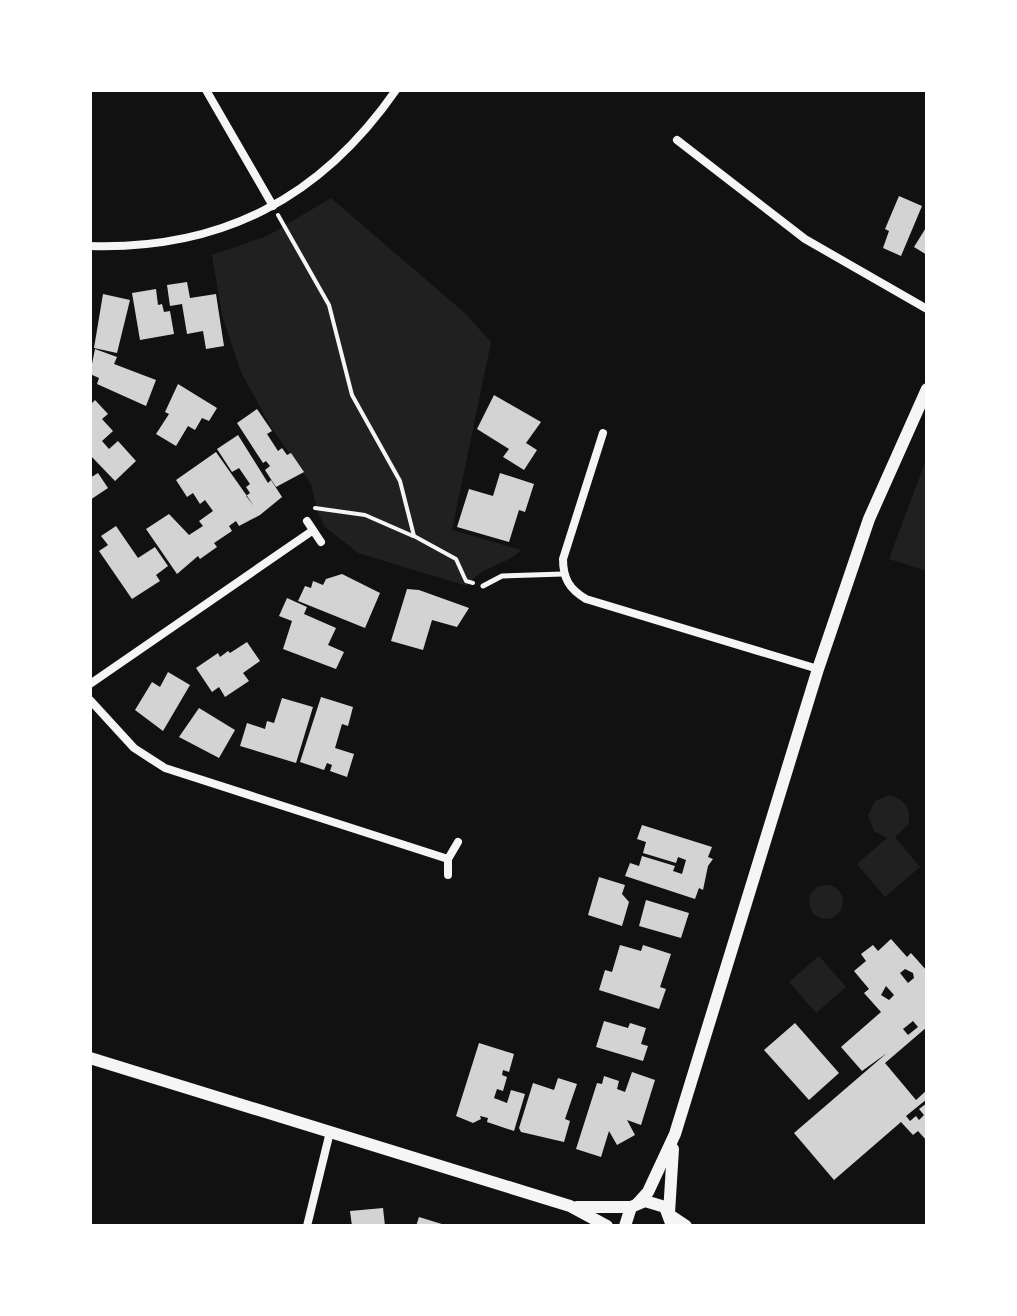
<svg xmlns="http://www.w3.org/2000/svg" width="1017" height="1316" viewBox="0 0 1017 1316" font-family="'PT Sans Narrow',sans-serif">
<rect width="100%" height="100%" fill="#111"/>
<g fill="#202020">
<path d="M331,198l134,115 26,29 -39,188 69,20c-16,17 -38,14 -54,36l-109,-33 -33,-26 -7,-14 -7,-29 -40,-57 -30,-55 -19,-57 -10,-60 55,-19z"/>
<polygon points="927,457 927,571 889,559"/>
<path d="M890,795c15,5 22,14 18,30l-13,12 25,30 -35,30 -28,-33 30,-26 -13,-7 -6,-15 7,-15z"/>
<circle cx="826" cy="902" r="17"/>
<polygon points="819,956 846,987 816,1013 789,982"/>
</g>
<g fill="#d3d3d3" fill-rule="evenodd">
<polygon points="899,196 922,206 901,256 883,248 889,231 885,229"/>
<polygon points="927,226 927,255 914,247"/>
<polygon points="187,282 190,298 216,294 224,346 206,349 203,331 187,334 182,304 170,306 167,285"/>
<polygon points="156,289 158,305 162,304 164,312 170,311 174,334 140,340 132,293"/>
<polygon points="103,294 130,300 117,353 94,348"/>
<polygon points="95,349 117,357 114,364 156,380 146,406 97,384 99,378 90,374"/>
<polygon points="178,384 217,408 209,421 202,418 195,430 188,426 176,446 156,434 169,414 165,412"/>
<polygon points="494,395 541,422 526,443 537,450 524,470 503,457 509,449 477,429"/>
<polygon points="95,400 108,414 102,419 113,431 102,441 109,449 118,441 136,461 115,481 90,455 90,405"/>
<polygon points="257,409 272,431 267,434 278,451 282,448 287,455 291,453 304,472 276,487 265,470 270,466 266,461 263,463 237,423"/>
<polygon points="238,435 268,483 271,480 282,497 260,515 239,526 236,521 229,526 232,531 214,543 217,547 200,559 198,556 177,574 146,529 169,514 189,535 203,526 199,521 213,511 205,500 200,504 193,493 187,497 176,480 216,452 254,506 246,496 250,493 246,487 250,484 239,468 232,472 217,449"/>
<polygon points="98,473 108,488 90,500 90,478"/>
<polygon points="500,473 534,484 525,512 519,510 509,542 457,527 469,489 493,496"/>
<polygon points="116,526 138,558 155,547 168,566 156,575 160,581 132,599 99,551 108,545 101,536"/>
<polygon points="342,574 380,593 365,628 298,601 305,586 311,588 313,581 323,585 326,579"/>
<polygon points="407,589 419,590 469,608 457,627 432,620 423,650 391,641"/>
<polygon points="287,598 307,607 304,614 336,628 328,645 344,652 336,669 283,649 292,621 279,616"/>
<polygon points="247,642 260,661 243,673 249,681 225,697 219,687 212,692 196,668 218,653 220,657 228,651 230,653"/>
<polygon points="168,672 190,685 163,731 135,710 152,682 160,687"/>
<polygon points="321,697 353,707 348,726 342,724 335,748 354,754 347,777 330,771 332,765 327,763 324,770 300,762"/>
<polygon points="282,698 313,707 296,763 240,746 247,723 265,729 267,721 274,723"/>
<polygon points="199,708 235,730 219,758 179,737"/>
<polygon points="642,825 712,847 708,857 713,859 708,866 703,890 699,888 695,899 625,876 630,863 639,866 642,856 675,866 673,871 682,874 686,860 678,857 676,863 643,853 646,842 637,839"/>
<polygon points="599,877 625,885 622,894 629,902 622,926 588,915"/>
<polygon points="646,900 689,913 681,938 639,926"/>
<path d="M891,939l16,18 4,-4 16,18v56l-42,36 31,37 11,-10v9l-21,17 4,5 6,-5 3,4 5,-5 -5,-6 8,-6v38l-9,-10 -5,4 -12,-13 -67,58 -40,-47 93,-80 -25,18 -21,-24 40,-35 -17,-19 5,-4 -15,-18 12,-10 -5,-7 12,-9 5,6zM905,969l8,4 1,5 -6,5 -8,-10zM886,986l8,9 -5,5 -8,-5zM913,1021l5,6 -10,8 -5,-6z"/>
<polygon points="620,945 641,951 643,945 671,954 660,987 666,989 659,1009 599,990 605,970 612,972"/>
<polygon points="604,1021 628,1028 630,1023 646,1028 641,1044 648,1046 643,1061 596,1047"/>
<polygon points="795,1023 839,1073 809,1100 764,1050"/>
<polygon points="479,1043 514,1054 509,1072 503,1070 502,1075 507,1077 503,1091 497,1089 494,1098 507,1103 511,1090 525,1094 514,1131 487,1122 488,1118 480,1116 481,1119 473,1123 456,1116"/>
<polygon points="632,1072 655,1080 641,1125 627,1120 635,1135 617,1145 609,1131 601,1157 576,1149 597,1083 602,1084 604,1076 619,1081 617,1089 625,1092"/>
<polygon points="558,1078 577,1084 565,1119 570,1121 564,1142 521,1132 519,1128 533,1083 554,1090"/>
<polygon points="383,1208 385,1226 352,1226 350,1211"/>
<polygon points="419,1217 445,1225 445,1226 416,1226"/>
</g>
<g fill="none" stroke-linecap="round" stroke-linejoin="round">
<g stroke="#f5f5f5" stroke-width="4">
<polyline points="278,215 329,305 352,395 400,481 414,536 456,559 466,581 473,583"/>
<polyline points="315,508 365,515 413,536"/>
</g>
<polyline stroke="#f5f5f5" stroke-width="5" points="483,586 502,576 563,574"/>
<g stroke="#f5f5f5" stroke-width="8">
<polyline points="206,90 273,206"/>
<polyline points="677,140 805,239 927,309"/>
<path d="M90,246c132,4 231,-48 306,-156"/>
<path d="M603,433l-40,126c0,19 6,30 23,40l232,70"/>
<polyline points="307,521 321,542"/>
<polyline points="90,684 312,531"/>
<polyline points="90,700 134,748 165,768 448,859"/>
<polyline points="448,875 448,859 458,842"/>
<polyline points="307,1226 330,1132"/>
</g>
<g stroke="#f5f5f5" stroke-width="12">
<polyline points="90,1058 570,1206 607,1226"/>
<polyline points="638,1203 648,1192 675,1134 818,669 869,519 927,389"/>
<polyline points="577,1207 631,1207"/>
<polyline points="669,1213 673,1149"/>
<polyline points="671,1216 686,1226"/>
<polyline points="625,1226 631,1207 645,1201 665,1207 672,1226"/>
</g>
</g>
<rect width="1017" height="1316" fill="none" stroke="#ffffff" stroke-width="184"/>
</svg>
